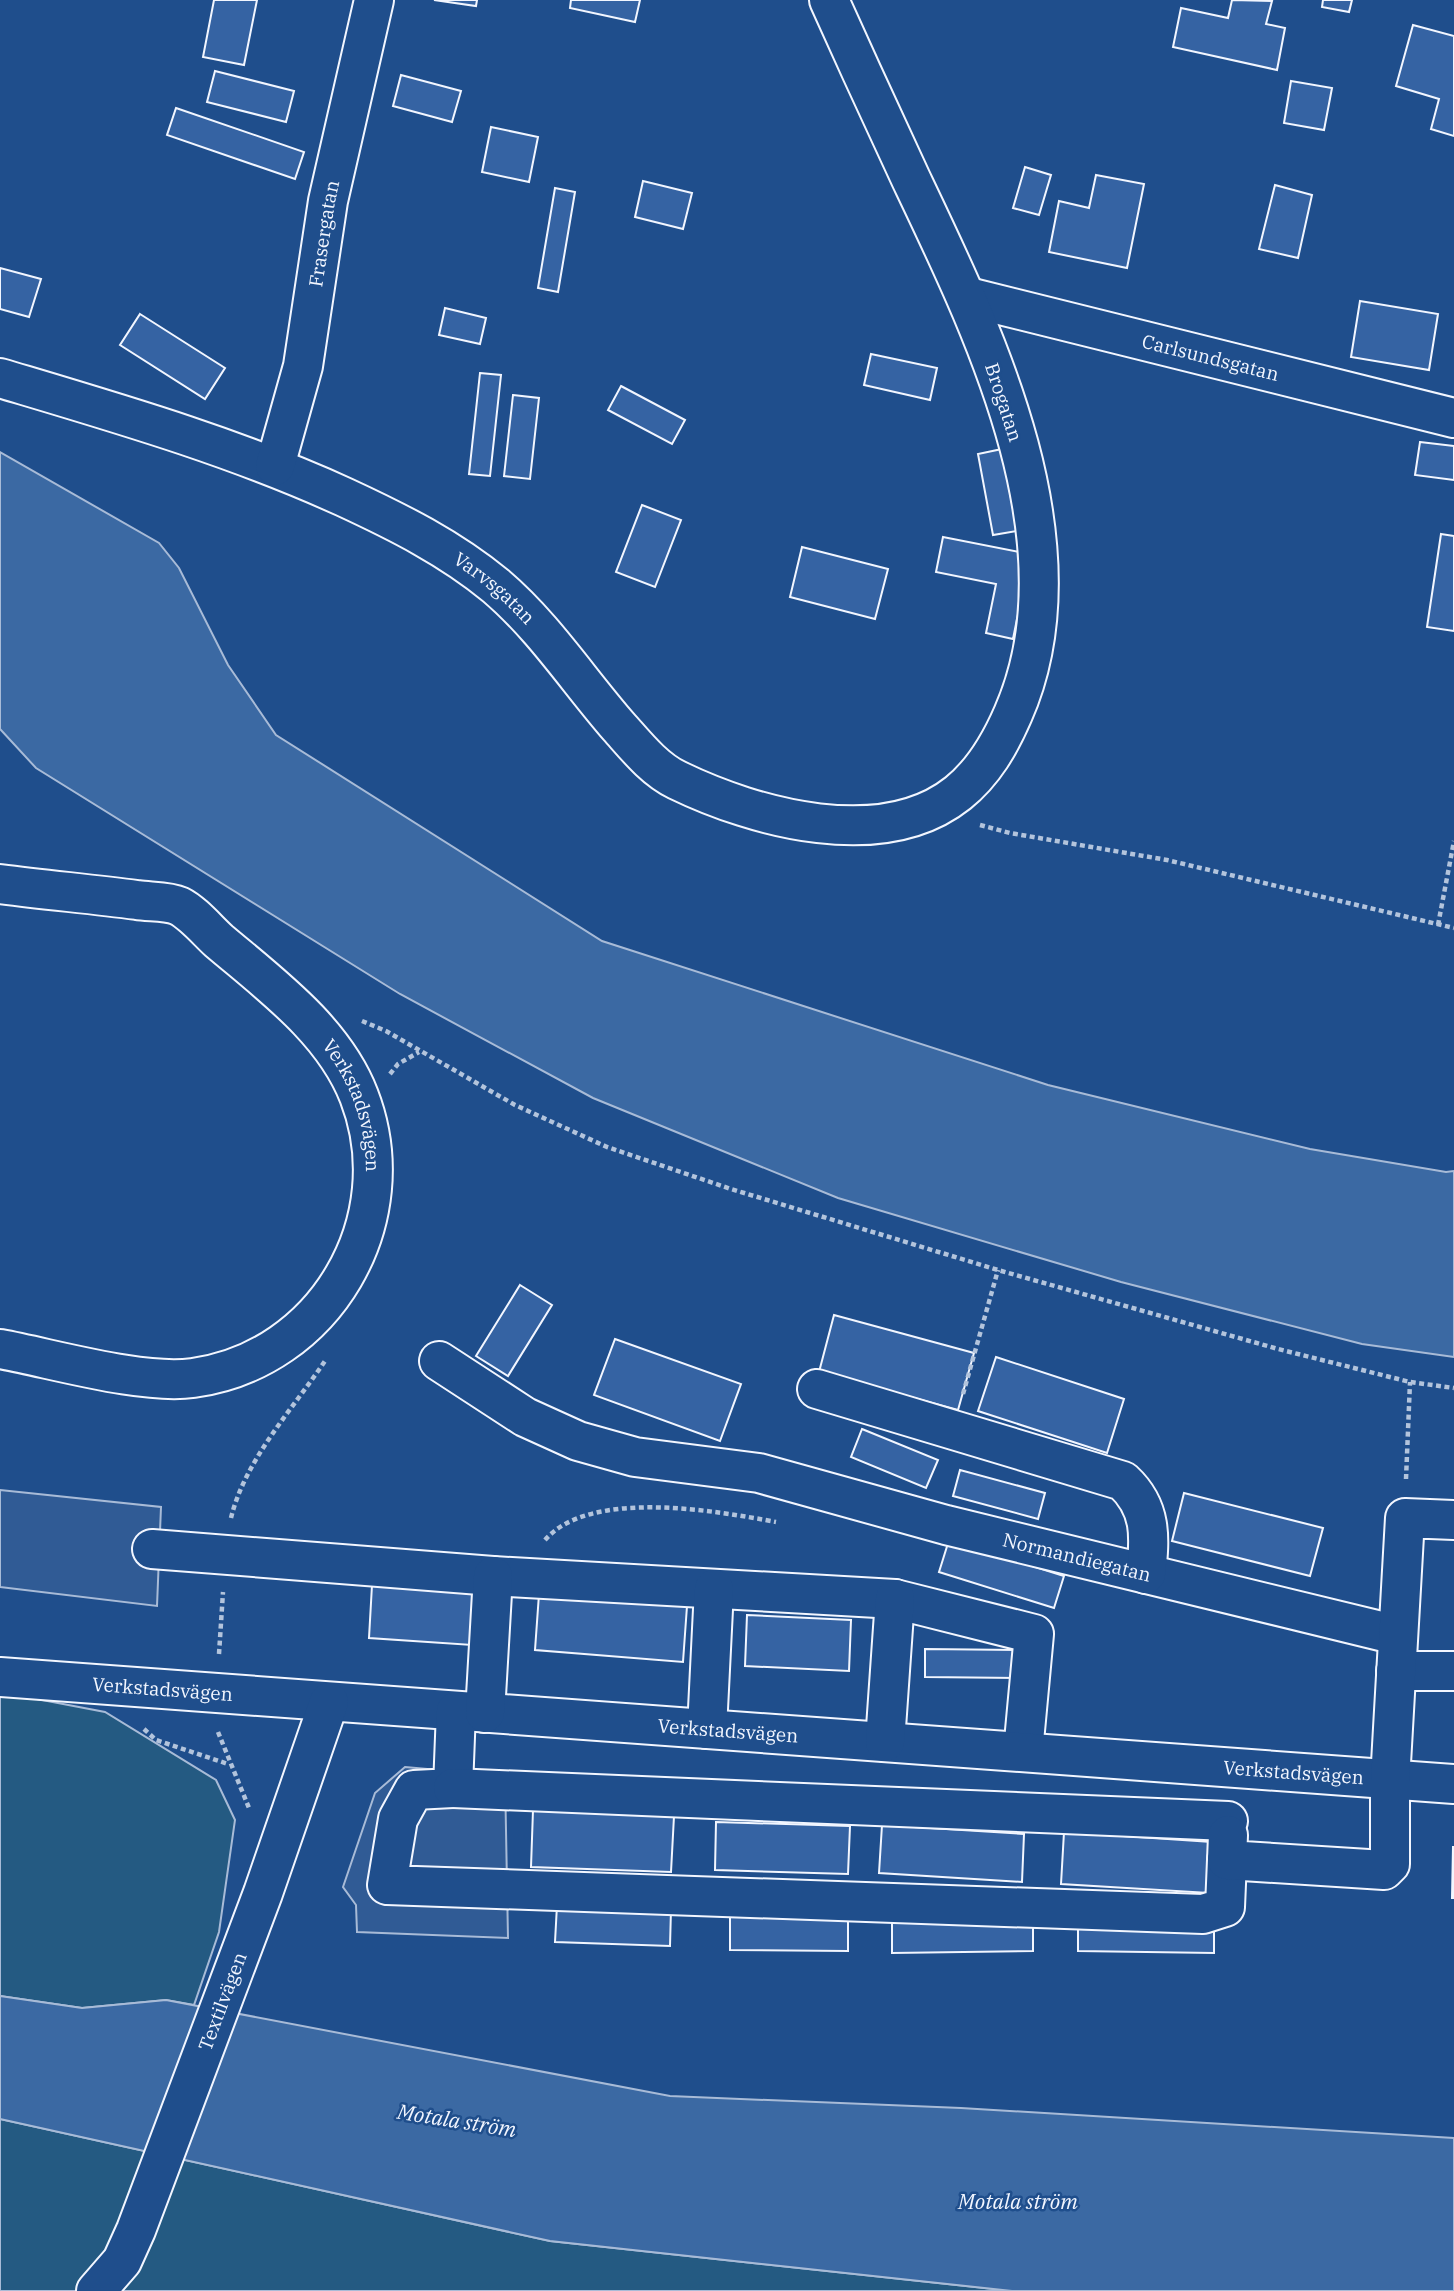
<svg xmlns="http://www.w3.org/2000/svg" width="1454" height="2291" viewBox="0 0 1454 2291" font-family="'IBM Plex Serif',serif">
<rect width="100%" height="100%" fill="#1f4e8c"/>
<g fill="#245a82" stroke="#a8bbd7" stroke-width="2">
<polygon points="0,1692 105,1712 216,1780 235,1820 219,1932 194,2005 166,2000 82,2008 0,1996"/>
<polygon points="0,2119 550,2241 1012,2291 0,2291"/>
</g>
<g fill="#305b95" stroke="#a8bbd7" stroke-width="2">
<polygon points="0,1490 161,1507 157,1606 0,1587"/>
<polygon points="405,1767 505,1776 508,1938 357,1932 356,1905 343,1887 375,1793"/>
</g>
<g fill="#3b69a3" stroke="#a8bbd7" stroke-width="2">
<polygon points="0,452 159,543 179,568 228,665 276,735 602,941 1048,1085 1310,1149 1446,1172 1454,1171 1454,1357 1362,1344 1121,1282 838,1198 593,1098 400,994 36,768 0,729"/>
<polygon points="0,1996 82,2008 166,2000 670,2096 961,2108 1454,2138 1454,2291 1012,2291 550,2241 0,2119"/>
</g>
<g fill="#3563a3" stroke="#f2f6ff" stroke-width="2">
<polygon points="214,0 257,0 244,65 203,57"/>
<polygon points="434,0 477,0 476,6"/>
<polygon points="571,0 640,0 635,22 570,8"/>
<polygon points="1232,0 1272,1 1266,24 1285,28 1277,70 1173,47 1181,8 1228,18"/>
<polygon points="1323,0 1352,0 1349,12 1322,7"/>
<polygon points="1413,25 1454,36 1454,136 1431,129 1439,99 1396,86"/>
<polygon points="215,71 294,91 286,122 207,102"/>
<polygon points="401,75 461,91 452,122 393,106"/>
<polygon points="1291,81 1332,88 1324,130 1284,123"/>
<polygon points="176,108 304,152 295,179 167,135"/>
<polygon points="491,127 538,137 529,182 482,172"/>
<polygon points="1025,167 1051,175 1039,215 1013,208"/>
<polygon points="1096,175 1144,184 1127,268 1049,252 1059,201 1089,208"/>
<polygon points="643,181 692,193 683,229 635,217"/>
<polygon points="1275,185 1312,195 1298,258 1259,249"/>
<polygon points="555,188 575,192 558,292 538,288"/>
<polygon points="0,268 41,279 29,317 0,309"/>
<polygon points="1360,301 1438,314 1429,370 1351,357"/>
<polygon points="445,308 486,318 480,344 439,335"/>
<polygon points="140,314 225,368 205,399 120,345"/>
<polygon points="871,354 937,368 930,400 864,385"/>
<polygon points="480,373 501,375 490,476 469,474"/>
<polygon points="621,386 685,420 672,444 608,410"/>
<polygon points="513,395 539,398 530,479 504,476"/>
<polygon points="1420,442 1454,446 1454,480 1415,475"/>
<polygon points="1002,449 1017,531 993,535 978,454"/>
<polygon points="642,505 681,520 655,587 616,572"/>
<polygon points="1441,534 1454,536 1454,631 1427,627"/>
<polygon points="943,537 1030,554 1013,639 986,633 996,584 936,572"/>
<polygon points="802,547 888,569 875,619 790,597"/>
<polygon points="520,1285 552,1305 508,1376 476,1356"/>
<polygon points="834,1315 974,1353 958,1410 819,1372"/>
<polygon points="615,1339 741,1384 720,1441 594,1395"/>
<polygon points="996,1357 1124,1399 1107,1453 978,1411"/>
<polygon points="862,1429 938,1460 926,1488 851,1457"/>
<polygon points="960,1470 1045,1493 1038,1519 953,1496"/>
<polygon points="1184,1493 1323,1528 1310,1576 1172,1541"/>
<polygon points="949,1540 1064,1576 1054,1608 939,1572"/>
<polygon points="372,1585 475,1592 472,1645 369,1638"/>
<polygon points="539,1594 687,1606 683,1662 535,1650"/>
<polygon points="747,1615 851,1620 849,1671 745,1666"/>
<polygon points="925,1649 1025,1650 1025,1678 925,1677"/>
<polygon points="533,1810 674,1816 671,1872 531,1867"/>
<polygon points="716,1822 850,1826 848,1874 715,1870"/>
<polygon points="882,1825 1024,1834 1022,1882 879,1873"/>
<polygon points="1064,1832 1212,1842 1209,1893 1061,1884"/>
<polygon points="1453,1847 1454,1847 1454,1898 1452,1898"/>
<polygon points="557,1905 671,1909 670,1946 555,1942"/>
<polygon points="730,1912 848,1913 848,1951 730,1950"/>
<polygon points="1033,1916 1033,1951 892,1953 892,1918"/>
<polygon points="1078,1922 1214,1924 1214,1953 1078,1951"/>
</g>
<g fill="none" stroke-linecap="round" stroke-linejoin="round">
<defs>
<g id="minor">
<path id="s1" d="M968,297l486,121"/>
<path id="s2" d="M0,378c117,35 232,68 344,119 54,25 106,51 152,89 48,41 82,94 123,141 17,19 35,42 58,53 78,38 206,73 281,13 26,-21 42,-49 55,-79 75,-170 -29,-382 -102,-535 -28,-60 -55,-119 -82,-179"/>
<path id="s3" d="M275,466l28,-100 25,-165 46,-201"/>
<path id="s4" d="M0,884c46,6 91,10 137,16 12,2 31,1 42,6 14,7 28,24 40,35 52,44 115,90 140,155 48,124 -34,264 -166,282 -51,7 -139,-19 -193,-29"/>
<path id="s5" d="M439,1361l86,56 53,24 57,16 124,16 187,52 451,110"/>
<path d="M817,1389l306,92c29,27 27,56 23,93"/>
<polyline points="152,1549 493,1576 895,1599 1034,1634 1023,1752"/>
<polyline points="1396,1671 1454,1671"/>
<path id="s6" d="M0,1677l1454,107"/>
<polyline points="456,1711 453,1788 414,1790 398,1819 387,1885 1203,1914 1225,1907 1227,1860"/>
<polyline points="485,1713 493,1576"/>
<polyline points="707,1729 714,1589"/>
<polyline points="885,1742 895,1599"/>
<polyline points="453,1788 1228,1821"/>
<polyline points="1228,1835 1227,1860 1384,1870 1390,1864 1390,1781 1405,1518 1454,1520"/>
<path id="s7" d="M96,2291l26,-30 14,-31 127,-337 66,-191"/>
</g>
</defs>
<use href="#minor" stroke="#f2f6ff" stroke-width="42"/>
<g stroke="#b3c4dc" stroke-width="4.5" stroke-dasharray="5 3.5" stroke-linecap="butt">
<polyline points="980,825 1010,833 1167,860 1454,928"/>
<polyline points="1438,925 1454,841"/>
<polyline points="362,1021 386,1031 515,1105 607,1147 731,1189 998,1270 1278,1349 1410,1382 1454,1388"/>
<polyline points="390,1074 398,1064 419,1052"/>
<polyline points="963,1394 998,1270"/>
<polyline points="1406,1479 1410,1382"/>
<path d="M231,1518c14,-58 61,-108 94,-157"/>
<path d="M545,1540c45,-52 172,-29 231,-18"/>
<polyline points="219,1654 223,1592"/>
<polyline points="144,1729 156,1740 228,1764"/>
<polyline points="218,1732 249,1808"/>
</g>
<use href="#minor" stroke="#1f4e8c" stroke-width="38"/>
</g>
<g text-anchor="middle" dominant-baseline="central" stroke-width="5" stroke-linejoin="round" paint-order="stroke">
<g font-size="19" fill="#f2f6ff" stroke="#1f4e8c">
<text stroke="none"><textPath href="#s3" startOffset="238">Frasergatan</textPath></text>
<text stroke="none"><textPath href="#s1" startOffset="250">Carlsundsgatan</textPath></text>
<text transform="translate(1004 402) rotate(72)">Brogatan</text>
<text stroke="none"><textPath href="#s2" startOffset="541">Varvsgatan</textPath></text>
<text stroke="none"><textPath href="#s4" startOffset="452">Verkstadsvägen</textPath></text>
<text stroke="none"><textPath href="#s5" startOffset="674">Normandiegatan</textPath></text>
<text stroke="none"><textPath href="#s6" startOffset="163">Verkstadsvägen</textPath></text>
<text stroke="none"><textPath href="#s6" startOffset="730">Verkstadsvägen</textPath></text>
<text stroke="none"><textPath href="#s6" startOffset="1297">Verkstadsvägen</textPath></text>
<text stroke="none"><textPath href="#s7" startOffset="318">Textilvägen</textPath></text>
</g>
<g font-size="21" font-style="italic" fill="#f2f6ff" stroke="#1f4e8c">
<text transform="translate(457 2120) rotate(9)">Motala ström</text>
<text x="1018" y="2201">Motala ström</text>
</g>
</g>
</svg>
